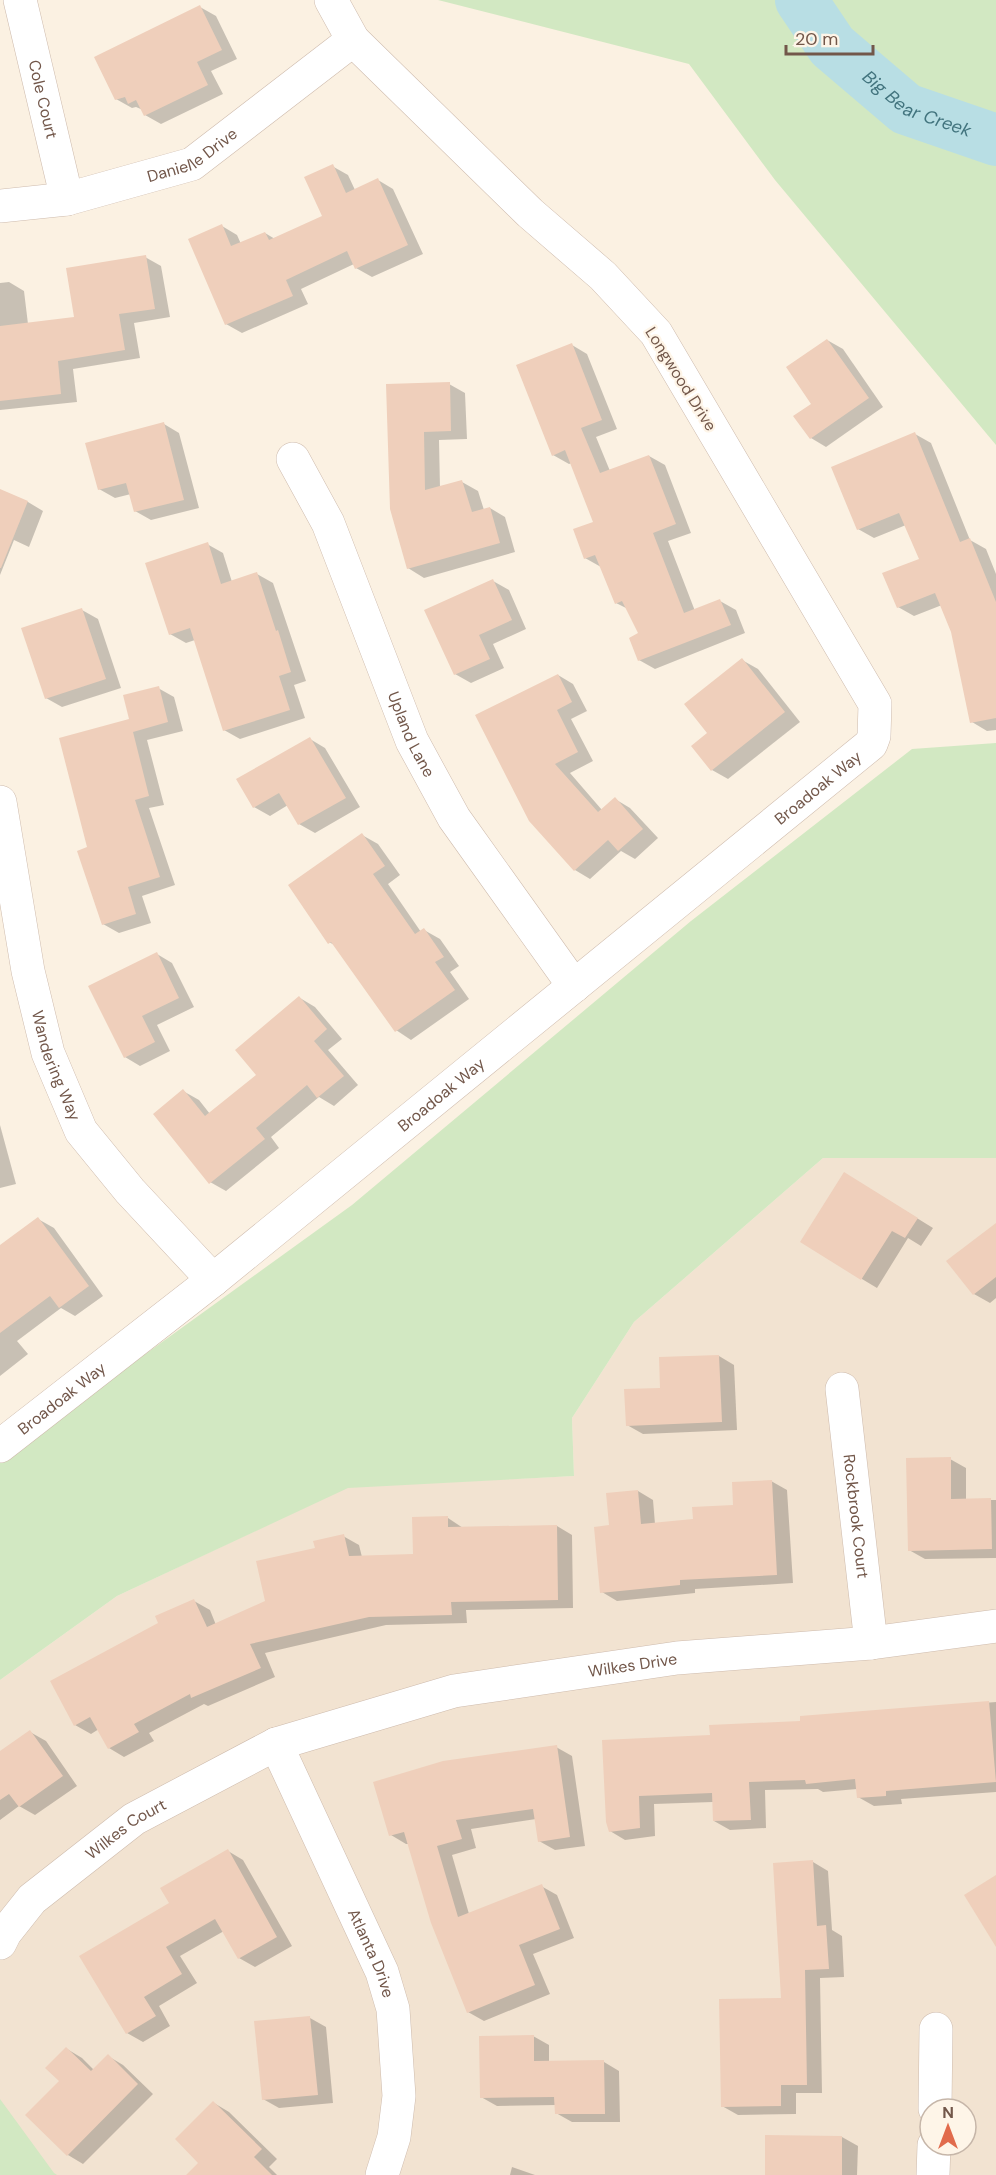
<svg xmlns="http://www.w3.org/2000/svg" width="996" height="2175" viewBox="0 0 996 2175" font-family="'DM Sans',sans-serif">
<rect width="100%" height="100%" fill="#fbf1e2"/>
<path fill="#f2e3d1" fill-rule="evenodd" d="M823,1158h173v1017h-996v-495l117,-84 231,-109 226,-11 -2,-58 62,-96zM930,2109h36v36h-36z"/>
<g fill="#d2e8c2">
<polygon points="438,0 996,0 996,445 775,180 689,64"/>
<polygon points="996,743 996,1158 823,1158 634,1322 572,1418 574,1476 348,1488 117,1596 0,1680 0,1459 352,1205 691,921 912,749"/>
<polygon points="0,2099 54,2173 57,2175 0,2175"/>
</g>
<g fill="#0003">
<polygon points="200,7 216,16 237,59 211,71 223,94 161,124 145,115 143,110 136,107 132,108 116,99"/>
<polygon points="332,166 348,175 355,190 378,180 393,189 423,254 372,277 356,268 354,264 301,289 308,304 242,333 226,324 222,226 237,235 241,244 265,233 275,239 324,217"/>
<polygon points="145,257 161,266 170,317 134,323 140,358 73,369 77,402 0,410 0,283 9,282 24,291 28,324 76,319"/>
<polygon points="827,340 843,349 883,407 826,447 811,438 813,404"/>
<polygon points="572,345 587,354 617,429 596,437 610,471 649,456 665,465 691,533 668,541 695,611 720,601 736,610 745,633 655,669 639,660 640,634 628,609 616,603 601,567 585,558 595,522 572,463 569,464 553,455"/>
<polygon points="449,384 465,393 467,439 439,440 440,488 462,482 478,491 484,510 490,508 505,517 515,552 424,578 408,568 388,386"/>
<polygon points="164,424 179,433 199,508 151,520 135,511 131,494 115,498 99,489"/>
<polygon points="915,434 931,443 970,540 986,549 996,574 996,730 987,731 972,722 952,631 942,605 914,616 898,607 921,559 906,525 874,538 858,529"/>
<polygon points="0,491 28,502 43,511 29,547 14,540 0,575"/>
<polygon points="207,544 223,553 232,582 257,574 273,583 306,681 294,685 305,718 240,739 224,730 195,640 186,643 170,634"/>
<polygon points="493,581 509,590 526,629 493,644 504,668 471,683 455,674"/>
<polygon points="82,610 98,619 121,688 62,707 46,698"/>
<polygon points="742,660 758,669 800,722 728,779 712,770 709,733"/>
<polygon points="558,675 573,684 587,711 571,719 593,761 570,773 602,810 615,799 630,808 658,838 635,859 621,851 590,879 575,870 530,820"/>
<polygon points="158,688 174,697 183,731 147,740 164,805 149,808 175,885 142,896 151,923 119,933 103,924 89,848 131,721"/>
<polygon points="310,739 325,748 360,807 315,833 299,824 288,805 270,816 254,807"/>
<polygon points="362,835 378,844 400,875 388,884 421,932 424,930 440,939 459,966 450,972 469,999 411,1040 396,1030 336,946 329,942"/>
<polygon points="157,954 172,963 194,1007 157,1025 170,1051 140,1066 125,1057"/>
<polygon points="300,998 315,1007 342,1039 328,1050 358,1085 334,1106 319,1097 271,1137 279,1148 226,1191 210,1182 183,1091 199,1100 210,1114 258,1075"/>
<polygon points="0,1125 16,1184 0,1188"/>
<polygon points="860,1183 933,1228 921,1246 908,1238 877,1288 862,1279"/>
<polygon points="38,1219 54,1228 103,1296 75,1316 61,1308 17,1341 28,1354 0,1376 0,1247"/>
<polygon points="996,1225 996,1298 990,1303 974,1294 948,1262"/>
<polygon points="719,1356 734,1365 737,1430 643,1434 627,1425 662,1390"/>
<polygon points="950,1459 966,1468 966,1500 996,1500 996,1558 925,1559 909,1550"/>
<polygon points="771,1481 787,1490 793,1583 695,1589 695,1593 617,1601 602,1592 611,1527 638,1491 653,1500 655,1524 694,1521 735,1506"/>
<polygon points="448,1518 463,1528 557,1526 572,1535 573,1608 466,1610 467,1623 386,1625 265,1653 275,1677 208,1706 204,1704 149,1733 154,1741 124,1757 109,1748 99,1729 91,1734 75,1725 160,1624 194,1601 210,1610 216,1625 267,1602 317,1549 343,1536 359,1545 362,1557 415,1555"/>
<polygon points="996,1702 996,1792 901,1799 902,1804 874,1806 858,1797 857,1789 823,1792 818,1789 765,1790 766,1828 730,1830 714,1821 713,1802 654,1804 655,1836 625,1840 610,1831 607,1821 711,1736 802,1723 801,1718"/>
<polygon points="30,1732 46,1741 77,1786 35,1815 19,1806 0,1820 0,1753"/>
<polygon points="556,1747 572,1756 585,1846 555,1850 539,1841 536,1819 471,1829 476,1848 452,1855 469,1914 541,1886 557,1895 574,1938 533,1954 550,1994 484,2021 468,2012 409,1844 406,1844 391,1835"/>
<polygon points="228,1851 243,1860 292,1946 255,1967 239,1958 224,1931 180,1956 197,1983 159,2006 170,2026 143,2042 127,2033 171,1903"/>
<polygon points="813,1862 828,1871 832,1930 842,1936 844,1977 820,1978 822,2093 796,2093 796,2114 738,2115 722,2106 783,1999"/>
<polygon points="310,2018 326,2027 333,2103 279,2108 263,2099 256,2023"/>
<polygon points="533,2036 549,2045 549,2063 604,2062 619,2071 620,2122 572,2122 556,2113 556,2105 497,2106 481,2097"/>
<polygon points="67,2049 82,2058 94,2070 108,2056 123,2065 153,2094 83,2164 68,2155 61,2081"/>
<polygon points="214,2103 229,2112 277,2159 269,2167 277,2175 188,2175 200,2163"/>
<polygon points="842,2137 858,2146 857,2175 766,2175"/>
<polygon points="512,2167 535,2175 510,2175"/>
</g>
<g fill="none" stroke-linecap="round" stroke-linejoin="round">
<path stroke="#b8dee4" stroke-width="52" id="s1" d="M801,0l31,46 74,63 90,31"/>
</g>
<g fill="#efcfbb">
<polygon points="200,5 222,50 197,62 208,85 144,116 136,100 128,104 125,97 115,100 94,57"/>
<polygon points="333,164 346,193 378,178 408,245 355,269 347,251 286,280 293,296 225,325 188,239 222,224 231,246 265,232 269,240 322,216 304,177"/>
<polygon points="146,255 155,309 119,314 125,350 58,361 61,394 0,401 0,326 74,317 66,268"/>
<polygon points="827,339 869,398 810,439 793,416 811,404 786,367"/>
<polygon points="572,343 602,420 581,428 600,473 649,455 676,524 653,533 684,613 720,599 731,625 638,661 629,638 638,633 622,601 615,604 595,555 584,559 573,529 593,522 565,450 552,456 516,365"/>
<polygon points="450,382 451,431 424,432 425,490 462,480 472,512 490,507 500,543 407,569 390,509 386,384"/>
<polygon points="164,422 184,500 134,512 126,483 98,490 85,443"/>
<polygon points="915,432 960,542 970,538 996,602 996,718 970,723 951,632 935,593 897,608 882,573 919,559 899,513 857,530 831,467"/>
<polygon points="0,489 28,501 1,568 0,568"/>
<polygon points="208,542 221,584 257,572 276,631 278,630 291,672 279,676 290,710 223,731 190,628 169,635 145,563"/>
<polygon points="493,579 512,620 479,635 490,659 454,675 424,610"/>
<polygon points="82,608 106,679 45,699 21,628"/>
<polygon points="742,658 785,712 711,771 691,746 707,733 684,704"/>
<polygon points="558,674 572,702 557,710 578,752 555,764 598,812 615,797 643,829 618,851 608,840 574,871 529,821 475,715"/>
<polygon points="159,686 168,722 133,732 149,796 135,800 160,877 128,887 136,914 102,925 77,851 87,847 59,738 129,719 123,695"/>
<polygon points="310,737 346,798 298,825 279,793 253,808 236,779"/>
<polygon points="362,833 385,866 373,874 415,934 424,928 444,957 435,962 455,990 395,1032 331,942 328,944 288,885"/>
<polygon points="157,952 179,998 142,1016 155,1042 124,1058 88,986"/>
<polygon points="299,996 327,1029 314,1041 344,1076 317,1098 307,1085 256,1128 265,1139 209,1184 153,1114 183,1089 205,1116 256,1075 235,1050"/>
<polygon points="844,1172 918,1218 905,1238 892,1231 861,1280 800,1242"/>
<polygon points="38,1217 89,1286 59,1308 50,1296 0,1333 0,1245"/>
<polygon points="996,1223 996,1277 973,1295 946,1261"/>
<polygon points="719,1355 722,1422 626,1426 624,1389 660,1388 659,1357"/>
<polygon points="951,1457 951,1499 991,1498 992,1549 908,1551 906,1458"/>
<polygon points="772,1480 777,1575 680,1580 680,1585 600,1593 594,1527 609,1525 606,1493 638,1490 641,1524 693,1519 692,1507 733,1505 732,1482"/>
<polygon points="448,1516 448,1527 557,1525 558,1600 451,1602 452,1615 369,1617 250,1644 261,1668 191,1698 190,1694 134,1724 139,1732 108,1749 90,1717 74,1726 50,1681 158,1623 155,1616 194,1599 207,1627 265,1601 256,1561 315,1548 313,1541 344,1534 349,1556 413,1554 412,1517"/>
<polygon points="989,1701 996,1782 886,1791 886,1796 857,1798 855,1779 806,1784 805,1780 749,1782 751,1820 713,1821 712,1793 639,1796 640,1828 609,1832 606,1822 602,1740 710,1735 709,1725 800,1721 800,1716"/>
<polygon points="30,1730 63,1776 19,1807 9,1794 0,1800 0,1751"/>
<polygon points="557,1745 570,1837 538,1842 533,1809 456,1820 462,1839 437,1846 458,1917 542,1884 560,1929 519,1945 535,1985 467,2013 431,1923 404,1832 389,1836 373,1782 443,1761"/>
<polygon points="228,1849 277,1937 238,1959 215,1919 166,1947 182,1974 144,1997 156,2016 126,2034 79,1956 169,1903 160,1888"/>
<polygon points="813,1860 817,1926 826,1925 829,1969 805,1970 807,2085 781,2085 781,2106 721,2107 719,1999 781,1998 773,1863"/>
<polygon points="996,1875 996,1947 964,1895"/>
<polygon points="310,2016 318,2095 262,2100 254,2021"/>
<polygon points="534,2035 534,2061 604,2060 605,2114 555,2114 554,2097 480,2098 479,2036"/>
<polygon points="66,2047 91,2071 108,2054 138,2084 67,2156 25,2115 59,2081 45,2068"/>
<polygon points="213,2101 262,2149 254,2157 272,2175 186,2175 198,2163 175,2139"/>
<polygon points="765,2135 842,2136 842,2175 765,2175"/>
</g>
<g fill="none" stroke-linecap="round" stroke-linejoin="round">
<defs>
<g id="street">
<path id="s2" d="M20,0l47,199"/>
<path id="s3" d="M0,206l67,-7 125,-35 161,-124"/>
<path id="s4" d="M293,459l35,64 84,218 42,77 120,168"/>
<path id="s5" d="M0,802l28,169 20,82 33,78 49,60 83,89"/>
<path id="s6" d="M842,1389l29,254"/>
<path id="s7" d="M0,1446l213,-166 658,-536 3,-8 1,-32 -219,-371 -53,-57 -73,-63 -177,-173 -22,-40"/>
<path id="s8" d="M276,1744l106,228 11,37 6,87 -5,41 -12,38"/>
<path id="s9" d="M0,1943l5,-10 27,-34 102,-80 142,-75 178,-53 223,-33 194,-15 125,-17"/>
<polyline points="935,2109 936,2029"/>
<polyline points="933,2175 934,2145"/>
</g>
</defs>
<use href="#street" stroke="#cebbad" stroke-width="34"/>
<use href="#street" stroke="#fff" stroke-width="33"/>
</g>
<g text-anchor="middle" dominant-baseline="central" stroke-width="4.5" stroke-linejoin="round" paint-order="stroke">
<g font-size="16" fill="#72574a" stroke="#fef5e8">
<text stroke="none"><textPath href="#s2" startOffset="102">Cole Court</textPath></text>
<text stroke="none"><textPath href="#s3" startOffset="201">Danielle Drive</textPath></text>
<text transform="translate(681 379) rotate(58)">Longwood Drive</text>
<text stroke="none"><textPath href="#s4" startOffset="300">Upland Lane</textPath></text>
<text stroke="none"><textPath href="#s7" startOffset="1050">Broadoak Way</textPath></text>
<text stroke="none"><textPath href="#s5" startOffset="270">Wandering Way</textPath></text>
<text stroke="none"><textPath href="#s7" startOffset="564">Broadoak Way</textPath></text>
<text stroke="none"><textPath href="#s7" startOffset="78">Broadoak Way</textPath></text>
<text stroke="none"><textPath href="#s6" startOffset="128">Rockbrook Court</textPath></text>
<text stroke="none"><textPath href="#s9" startOffset="711">Wilkes Drive</textPath></text>
<text stroke="none"><textPath href="#s9" startOffset="172">Wilkes Court</textPath></text>
<text stroke="none"><textPath href="#s8" startOffset="230">Atlanta Drive</textPath></text>
</g>
<g font-size="18" font-style="italic" fill="#42747e" stroke="#fef5e8">
<text stroke="none"><textPath href="#s1" startOffset="160">Big Bear Creek</textPath></text>
</g>
</g>
<g transform="translate(948 2127)"><circle r="28" fill="#fef5e8" stroke="#c6b6a9" stroke-width="1.5"/>
<path d="M0-4.5L10 22L0 15L-10 22Z" fill="#e16b4c"/>
<text y="-9" font-size="16" font-weight="bold" text-anchor="middle" fill="#72574a">N</text>
</g>
<path d="M786 45v9h87v-9" fill="none" stroke="#72574a" stroke-width="3"/>
<text x="795" y="45" font-size="18" fill="#72574a" stroke="#fef5e8" stroke-width="4.5" paint-order="stroke">20 m</text>
</svg>
